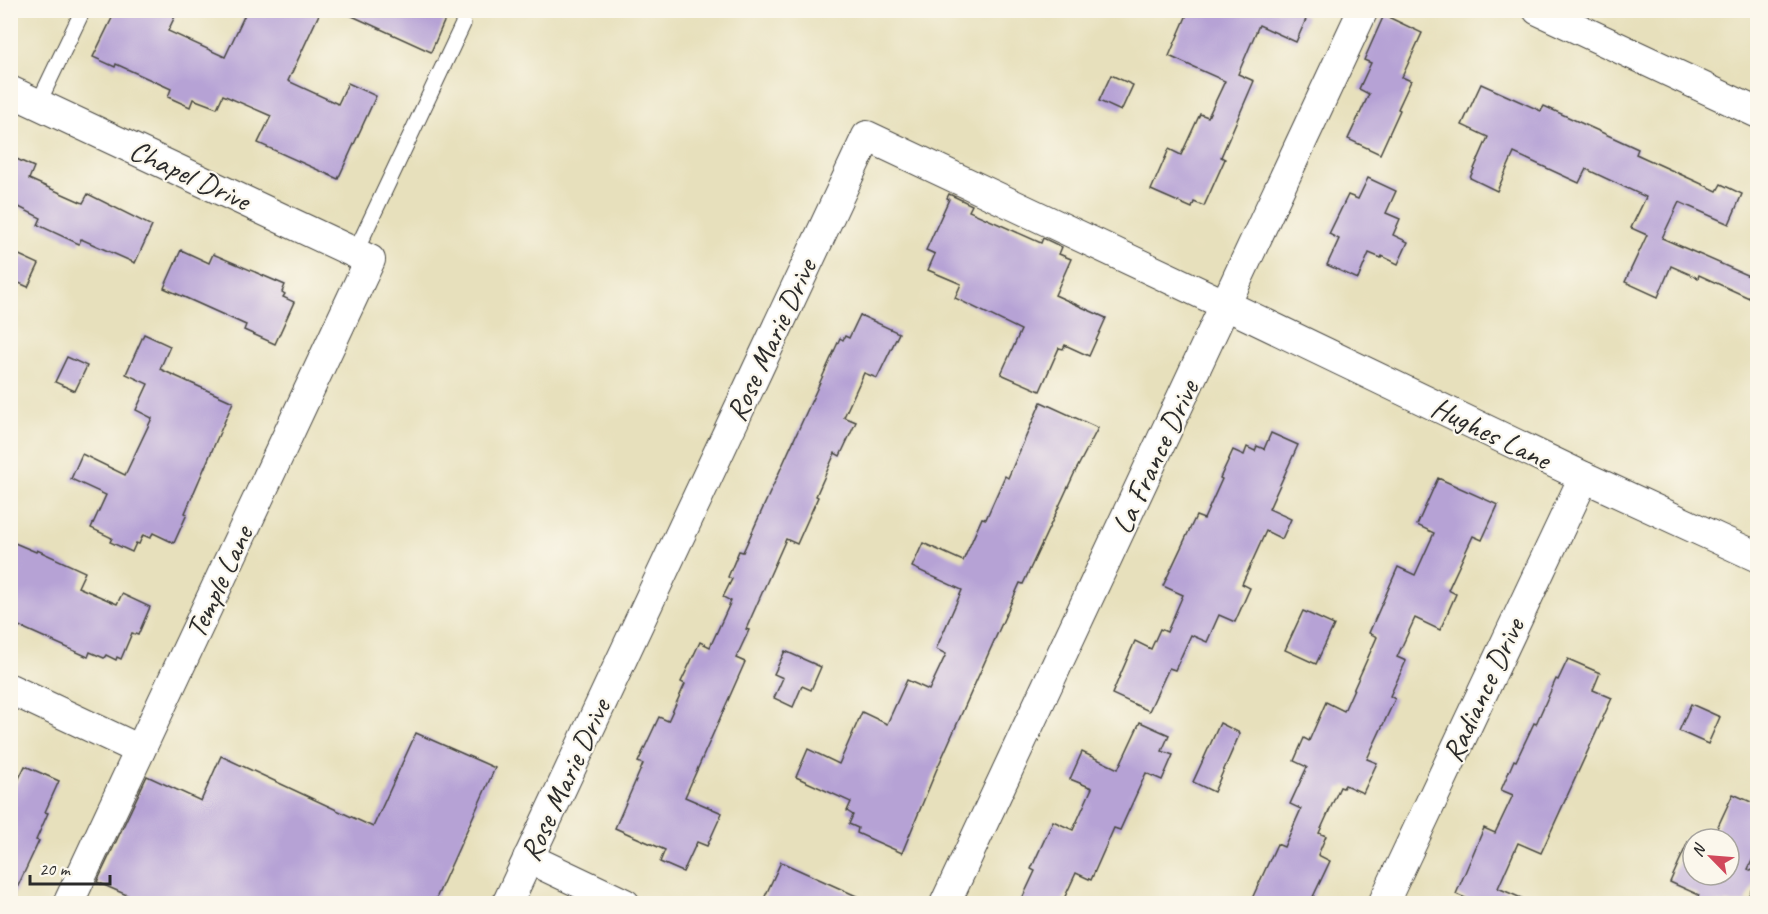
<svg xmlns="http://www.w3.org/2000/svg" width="1768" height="914" viewBox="0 0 1768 914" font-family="Caveat,sans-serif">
<rect width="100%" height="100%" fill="#fbf7ec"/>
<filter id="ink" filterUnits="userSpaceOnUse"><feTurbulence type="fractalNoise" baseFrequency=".0167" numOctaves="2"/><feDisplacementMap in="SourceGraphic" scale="12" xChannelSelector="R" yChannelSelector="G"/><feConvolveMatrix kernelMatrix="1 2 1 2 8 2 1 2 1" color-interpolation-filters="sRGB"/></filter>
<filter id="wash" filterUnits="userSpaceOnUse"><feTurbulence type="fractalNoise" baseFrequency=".008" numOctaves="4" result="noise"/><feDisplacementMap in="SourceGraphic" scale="24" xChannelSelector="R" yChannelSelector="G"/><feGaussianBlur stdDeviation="1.35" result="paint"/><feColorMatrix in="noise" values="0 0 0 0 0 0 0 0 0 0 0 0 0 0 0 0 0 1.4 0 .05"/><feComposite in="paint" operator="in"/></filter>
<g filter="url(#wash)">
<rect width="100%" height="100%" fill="#e7e0bc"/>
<g id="blocks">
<g fill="#b6a2d5">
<polygon points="116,10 178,10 168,31 225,57 247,10 321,10 288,81 338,104 348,83 376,96 338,179 258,143 271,116 223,95 217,108 193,99 190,107 168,97 171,89 116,64 115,67 93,57"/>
<polygon points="339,10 431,10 446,17 431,52"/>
<polygon points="1189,10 1292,10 1307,17 1296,42 1259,25 1238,74 1254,81 1221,157 1225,159 1204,206 1194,202 1192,208 1151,190 1169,149 1181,155 1200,114 1208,117 1225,81 1169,56"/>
<polygon points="1384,15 1422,33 1402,77 1411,81 1398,109 1400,110 1380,154 1348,139 1369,94 1359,89 1371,63 1364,60"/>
<polygon points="1111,75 1133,85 1121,111 1099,101"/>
<polygon points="1481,84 1541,111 1544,106 1638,149 1636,154 1717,191 1721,184 1742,194 1729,224 1679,202 1662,238 1758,280 1758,302 1699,275 1698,278 1671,266 1658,297 1625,282 1647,235 1631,228 1646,197 1586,169 1579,183 1514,153 1497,191 1470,178 1488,137 1462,125"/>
<polygon points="10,156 34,167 29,179 83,203 88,194 152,226 135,263 81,239 79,244 38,225 41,218 17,206 10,219"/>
<polygon points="1368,178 1396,191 1386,213 1400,219 1393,235 1408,242 1398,264 1382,256 1381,258 1369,253 1358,279 1327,265 1339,239 1329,234 1348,195 1358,199"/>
<polygon points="949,194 972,205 969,211 1041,243 1043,238 1062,247 1059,254 1071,259 1055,295 1106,318 1089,356 1065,345 1063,349 1059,348 1040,391 1001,374 1021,330 955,298 961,284 928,270 935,254 926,250 949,199 947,198"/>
<polygon points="181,250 209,263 213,254 285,285 282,292 285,294 283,297 294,302 275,344 244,330 246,325 164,288"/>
<polygon points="17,254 39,264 28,287 10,279 10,268"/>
<polygon points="860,315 899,333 877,378 864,373 844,417 856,422 840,456 835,453 816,496 818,497 797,544 786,539 746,629 749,630 736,658 745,662 685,797 722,813 707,846 697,842 683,872 660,862 665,850 615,828 643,764 638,762 659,717 668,721 685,684 681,682 700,642 710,647 731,601 723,597 732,579 728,577 739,551 743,552 840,338 843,340 845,336 849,338"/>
<polygon points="144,334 170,346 160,369 233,402 185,513 187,514 174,543 153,533 150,538 143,535 139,544 136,543 132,552 110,542 112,538 91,528 106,495 71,479 82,454 125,475 152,418 136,410 148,384 126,374"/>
<polygon points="67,357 87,366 75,391 55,382"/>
<polygon points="1041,402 1098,428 1074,474 1023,584 1020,583 936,771 902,853 857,833 858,828 849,824 853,815 847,811 851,802 796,777 808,749 839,764 862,712 887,724 907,680 929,690 946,654 936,649 962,590 912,567 923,543 963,561 982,518 986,519 1005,476 1008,478"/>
<polygon points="1271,433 1298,445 1269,509 1291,519 1282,539 1266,531 1242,584 1250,588 1235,622 1219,615 1207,642 1191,635 1175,670 1169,668 1149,711 1112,694 1135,641 1151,649 1160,629 1167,632 1183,595 1163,586 1196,516 1204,519 1222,479 1220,478 1233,450 1244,455 1247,447 1255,451 1257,446 1264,449"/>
<polygon points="1438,478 1498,505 1482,540 1473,536 1448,590 1456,594 1440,630 1415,618 1397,657 1406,661 1390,696 1395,699 1367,759 1377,763 1363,793 1345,785 1343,788 1340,787 1319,833 1326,836 1318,855 1330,861 1310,903 1250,903 1277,844 1284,847 1301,809 1290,804 1307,767 1294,761 1304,738 1309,741 1326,702 1344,711 1377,637 1369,633 1398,567 1415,575 1434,533 1417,525"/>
<polygon points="10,541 36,552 37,550 85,572 78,587 117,604 122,594 150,607 138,635 132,633 121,659 117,657 116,660 106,655 104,658 90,652 88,657 10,622"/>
<polygon points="1303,611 1334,625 1316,664 1285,650"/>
<polygon points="785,651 821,667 811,690 802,686 793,707 774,698 783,678 774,674"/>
<polygon points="1568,659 1600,673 1593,690 1612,698 1541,853 1518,843 1498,888 1533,903 1477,903 1456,894 1484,828 1495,833 1513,795 1501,790 1514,760 1516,761 1534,723 1536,724 1556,679 1558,680"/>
<polygon points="1691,704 1720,717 1708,744 1679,731"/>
<polygon points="1140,722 1169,735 1162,751 1173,755 1162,780 1146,773 1120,830 1114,828 1091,880 1076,873 1062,903 1020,903 1035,871 1031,869 1053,821 1073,830 1092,788 1070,779 1082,752 1118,769"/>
<polygon points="1220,723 1240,733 1214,792 1193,782"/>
<polygon points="416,733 495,768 434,903 145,903 97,882 147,776 201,801 221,756 373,827"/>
<polygon points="25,766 59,781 45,812 48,813 36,840 39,841 10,903 10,797"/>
<polygon points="1733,794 1758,805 1758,848 1748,869 1758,873 1758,876 1745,903 1695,903 1699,895 1670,882 1688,842 1693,844 1693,875 1729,875 1729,839 1712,839"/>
<polygon points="781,862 872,903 762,903"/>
</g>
</g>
</g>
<g filter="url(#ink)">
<use href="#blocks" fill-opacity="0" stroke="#474641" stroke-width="1.5"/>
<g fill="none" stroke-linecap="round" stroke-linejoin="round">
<defs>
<g id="service">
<polyline points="38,104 83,10"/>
<polyline points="355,253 463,24"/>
</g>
<g id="minor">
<polyline points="1538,10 1758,113"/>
<polyline points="10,91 370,260 68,904"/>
<polyline points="10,689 140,750"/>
<polyline points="528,858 625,904"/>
<polyline points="507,904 867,136 1226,305 1584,477 1758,557"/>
<polyline points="945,904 1363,10"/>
<polyline points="1383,904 1584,477"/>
</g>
</defs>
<use href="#service" stroke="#474641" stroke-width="17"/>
<use href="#minor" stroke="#474641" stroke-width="32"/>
<use href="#service" stroke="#fff" stroke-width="15"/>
<use href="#minor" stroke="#fff" stroke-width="30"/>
</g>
</g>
<g text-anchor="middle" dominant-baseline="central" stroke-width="4.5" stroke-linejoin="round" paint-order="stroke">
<g font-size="30" fill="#2b2b2b" stroke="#fbf7ec">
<text transform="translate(190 175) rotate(25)">Chapel Drive</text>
<text transform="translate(771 340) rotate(-65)">Rose Marie Drive</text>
<text transform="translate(1491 433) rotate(26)">Hughes Lane</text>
<text transform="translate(1155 457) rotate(-65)">La France Drive</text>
<text transform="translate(219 582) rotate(-65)">Temple Lane</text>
<text transform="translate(1483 690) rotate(-65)">Radiance Drive</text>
<text transform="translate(565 780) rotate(-65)">Rose Marie Drive</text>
</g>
</g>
<rect width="1768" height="914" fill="none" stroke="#fbf7ec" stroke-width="36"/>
<g transform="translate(1711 857) rotate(295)"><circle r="28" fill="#fbf7ec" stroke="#a8a59f" stroke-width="1.5"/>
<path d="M0-4.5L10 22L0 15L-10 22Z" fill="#d1495b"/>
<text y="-9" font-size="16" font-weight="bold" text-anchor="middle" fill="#2b2b2b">N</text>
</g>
<path d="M30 875v9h80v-9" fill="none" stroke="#2b2b2b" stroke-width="3"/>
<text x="39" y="875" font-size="18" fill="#2b2b2b" stroke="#fbf7ec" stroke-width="4.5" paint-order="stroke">20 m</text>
</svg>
